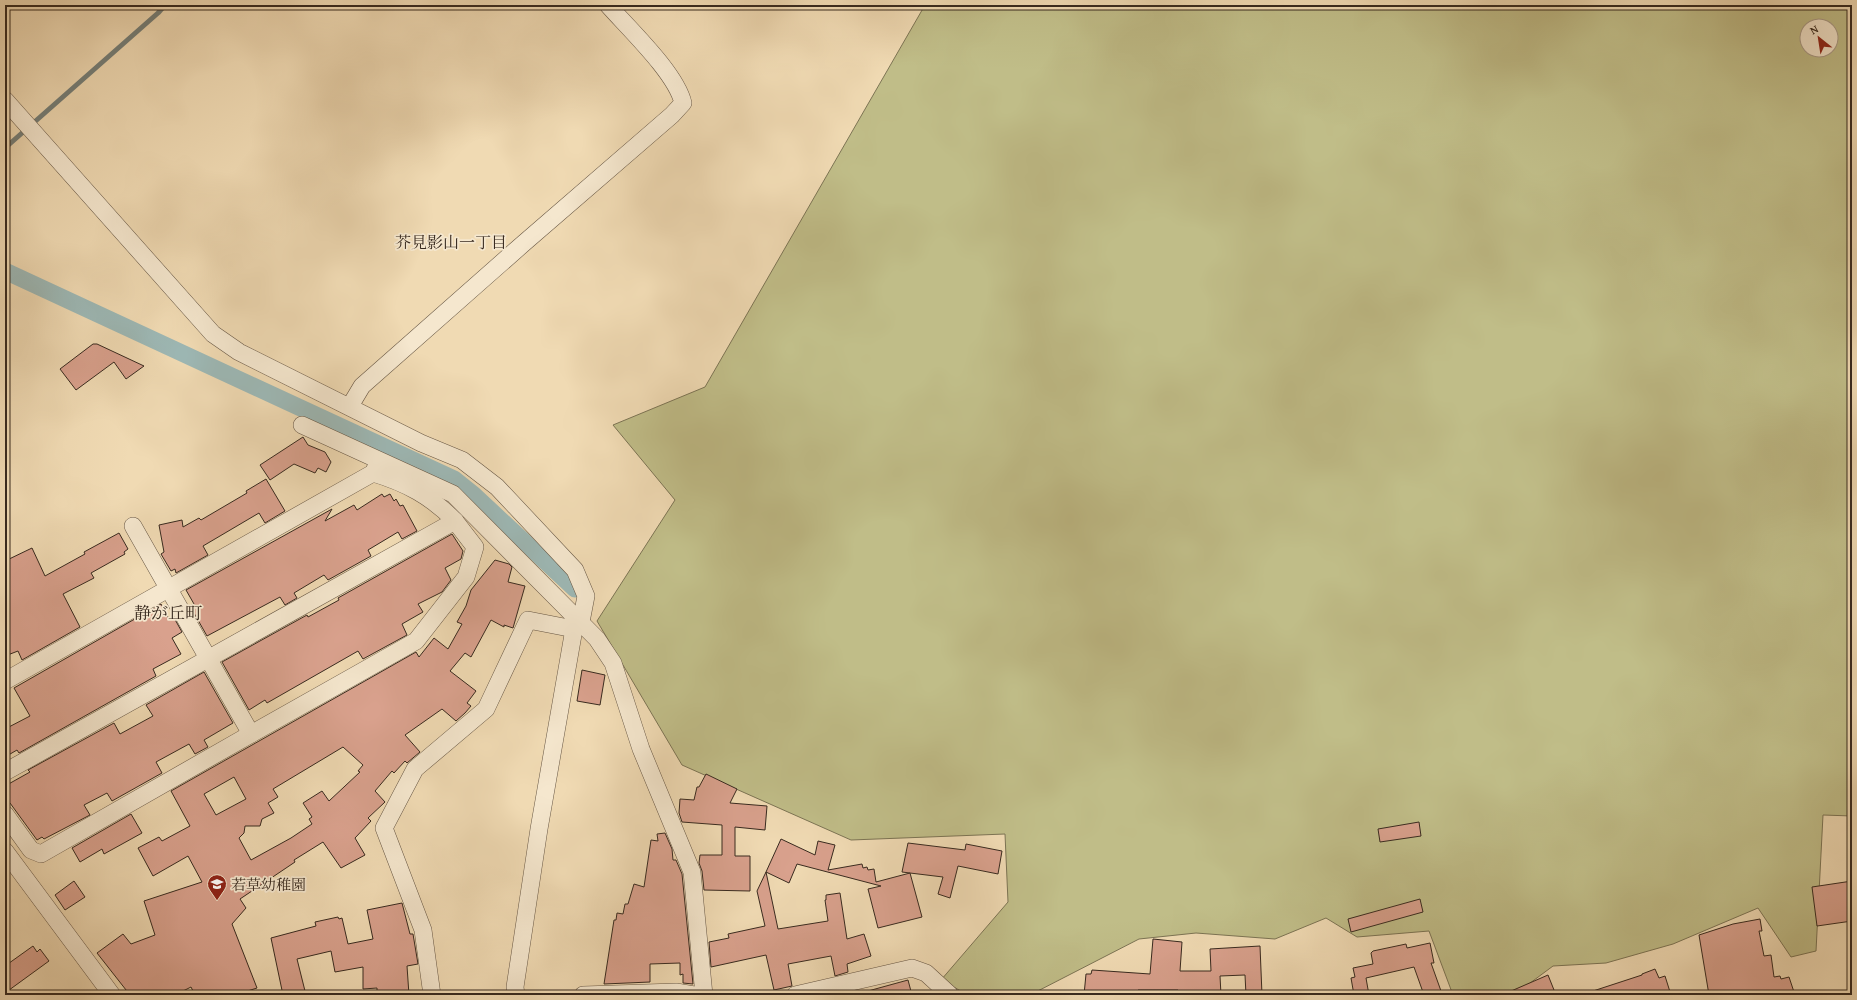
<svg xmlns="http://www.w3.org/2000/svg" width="1857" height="1000" viewBox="0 0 1857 1000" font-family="'Gentium Book Plus','Noto Serif JP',serif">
<rect width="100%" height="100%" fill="#f0dab3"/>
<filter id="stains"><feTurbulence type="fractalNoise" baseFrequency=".005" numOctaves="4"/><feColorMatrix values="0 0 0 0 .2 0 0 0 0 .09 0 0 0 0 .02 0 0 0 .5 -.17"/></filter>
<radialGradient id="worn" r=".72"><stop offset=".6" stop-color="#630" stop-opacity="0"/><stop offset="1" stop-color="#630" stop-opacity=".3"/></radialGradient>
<path fill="#c0bd88" stroke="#7c7454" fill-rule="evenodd" d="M925,5h927v811l-29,-1 -7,136 -25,6 -33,-49 -85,36 -67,19 -53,3 -39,29h-61l-24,-64 -72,6 -31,-19 -51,21 -79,-6 -57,6 -109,56h-62l-27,-15 67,-78 -3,-68 -154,6 -169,-75 -85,-144 78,-121 -62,-75 92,-38zM1807,26h24v24h-24z"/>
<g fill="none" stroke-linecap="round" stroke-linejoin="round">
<polyline stroke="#757f79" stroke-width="5" points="5,148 158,13 165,5"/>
<polyline stroke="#9db8b5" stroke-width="17" points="5,271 454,479 474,495 575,589"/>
</g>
<g fill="#d9a18d" stroke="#382a1f" fill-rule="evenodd">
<polygon points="93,344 97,344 144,366 126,379 114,362 76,390 60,369"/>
<polygon points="303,437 308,445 325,452 331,462 326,472 318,468 315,473 294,464 270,480 260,465"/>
<polygon points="266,479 285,511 265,523 259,513 203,546 208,555 176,573 175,569 171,571 161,554 164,552 159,525 182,520 183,527 199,518 201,520 247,493 246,491"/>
<polygon points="382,494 384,497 390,494 394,501 396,499 400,506 403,505 417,531 402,539 398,532 368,550 371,556 328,580 324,575 294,593 297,598 285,605 280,597 207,636 190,606 194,604 186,590 332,509 325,521 354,505 357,510"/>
<polygon points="119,533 128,549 124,552 125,554 91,573 94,578 63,594 80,627 22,660 18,651 5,656 5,561 32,548 45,576 85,554 84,552"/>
<polygon points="452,534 463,551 461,559 445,568 451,580 442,592 418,604 423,612 402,624 407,635 363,659 358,651 267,703 265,700 249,710 222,662 307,615 308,617 339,600 338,598"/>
<path d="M495,560l14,4 3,3 -4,15 17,4 -12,42 -9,-3v2l-13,-7 -20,37 -6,-4 -15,18 26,20 -9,12 4,3 -6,7 -9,8 -14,-12 -37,26 15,17 -13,11 -2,-2 -11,12 -2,-2 -17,20 10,11 -17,16 3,3 -16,17 10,17 -24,13 -18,-26 -29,18 1,2 -55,37 6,9 -14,16 25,64 -22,7h-40l-4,-8 -14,7 -1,-3 -8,4h-38l-33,-42 26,-19 8,10 24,-9 -11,-34 58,-19 -14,-26 -35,20 -15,-28 21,-11 3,4 28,-15 -19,-35 245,-139 3,5 15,-19 14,11 14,-25 -5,-2 9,-16 5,-16zM343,747l20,18 -5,6 2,1 -31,29 -7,-10 -19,12 9,14 -3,2 3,5 -21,14 -40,22 -12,-22 5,-5 1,-7h15l2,-7 12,-6 -6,-10 10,-6 -5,-8zM234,777l12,22 -30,16 -12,-21z"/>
<polygon points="161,604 169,619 173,616 182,632 172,638 181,654 153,669 156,676 19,753 17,750 5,757 5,729 30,716 14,688"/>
<polygon points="582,670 605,675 600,705 577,701"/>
<polygon points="204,672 233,723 204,740 208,747 195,754 189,744 156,762 162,773 112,801 107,793 84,805 90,815 44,839 42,837 37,840 10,803 5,804 5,786 30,772 28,770 114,723 120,734 153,716 146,705"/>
<polygon points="706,774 737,789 730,803 767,806 765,830 735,827 735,856 750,856 750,891 704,890 702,871 699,863 700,855 722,855 722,825 682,822 679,813 680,799 694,800 697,787 699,787"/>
<polygon points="131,814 142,833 104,854 102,849 80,862 72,848"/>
<polygon points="1419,822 1421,836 1380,842 1378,829"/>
<polygon points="665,833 672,849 673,860 676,860 682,874 693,984 683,983 683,974 680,975 680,963 650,964 650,982 604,984 614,920 616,920 617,913 623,914 625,904 628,904 634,884 644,887 651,840 658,841 657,834"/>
<polygon points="781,839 815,855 818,841 835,845 828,870 862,864 863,868 867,867 868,870 874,869 876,882 910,873 902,872 908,843 965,850 966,844 1002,851 998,874 958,866 950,898 938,894 943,877 910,873 922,917 878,928 868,889 881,886 797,864 789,883 766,872"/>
<polygon points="766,872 778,929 828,921 825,900 826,900 826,895 840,893 847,939 864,934 871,956 847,964 848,972 835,976 831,956 788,964 792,986 774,990 766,955 711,967 709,942 729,938 728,934 765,926 757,891"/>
<polygon points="74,881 85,897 65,910 55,895"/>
<polygon points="1852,881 1852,921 1817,926 1812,887"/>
<polygon points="1420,899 1423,912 1351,932 1348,919"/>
<polygon points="402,903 410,934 413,934 418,964 407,966 409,995 377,995 377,988 363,989 363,967 335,972 331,951 297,959 306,995 283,995 271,938 316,926 315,922 338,917 339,919 342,918 348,944 373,939 367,910"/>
<polygon points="1760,919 1762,931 1759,931 1764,956 1771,955 1774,977 1780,976 1781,979 1789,977 1795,995 1765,995 1764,991 1736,995 1709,995 1699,935 1733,924"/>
<polygon points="1153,939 1182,942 1180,971 1211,971 1210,949 1260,946 1262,995 1246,995 1245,975 1220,976 1221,995 1178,993 1178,990 1138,990 1138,995 1084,995 1086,974 1091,974 1092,970 1150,974"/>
<polygon points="1430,943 1434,963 1431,963 1441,991 1431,995 1424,995 1414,967 1366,978 1369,995 1354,995 1351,978 1355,977 1353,968 1373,964 1371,953 1373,951 1406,944 1407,948"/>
<polygon points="33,946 37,952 40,949 49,961 5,993 5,966"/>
<polygon points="1655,969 1659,978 1665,976 1671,995 1590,995 1590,992 1642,975 1642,974"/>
<polygon points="1548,975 1556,995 1502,995"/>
<polygon points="908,980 912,995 869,995 868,991"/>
</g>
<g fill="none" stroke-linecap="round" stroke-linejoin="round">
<defs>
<g id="street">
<polyline points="5,100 213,334 239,352 421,443 462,460 497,487 575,570 586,596 581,622 574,629 539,829 515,987 516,995"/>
<path d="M350,406l12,-20 162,-143 148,-128 11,-12c-7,-30 -54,-74 -75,-98"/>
<polyline points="302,425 453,494 597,639 613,663 641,749 692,872 704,995"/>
<polyline points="133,526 251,734 416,641 466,577 475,547 455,521"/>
<polyline points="5,681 373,473 378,463"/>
<path d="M5,772l450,-251c-24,-25 -49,-38 -82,-48"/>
<polyline points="5,814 31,850 41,854 251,734"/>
<polyline points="5,851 112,995"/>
<polyline points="432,995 423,930 384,828 415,769 486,709 528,620 574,629"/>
<polyline points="583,995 676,992 694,995"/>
<polyline points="795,995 912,968 926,973 950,995"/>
</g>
</defs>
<use href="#street" stroke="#665644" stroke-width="18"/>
<use href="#street" stroke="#f5e7ce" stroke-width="17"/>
</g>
<defs>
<symbol id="school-pin" viewBox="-11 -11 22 30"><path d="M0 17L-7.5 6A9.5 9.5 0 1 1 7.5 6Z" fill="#8f2418" stroke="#f5e7ce"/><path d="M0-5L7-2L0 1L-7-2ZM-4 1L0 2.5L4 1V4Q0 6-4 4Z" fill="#fff"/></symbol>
</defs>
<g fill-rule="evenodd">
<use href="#school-pin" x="206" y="873" width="22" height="30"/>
</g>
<g text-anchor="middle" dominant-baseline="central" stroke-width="3.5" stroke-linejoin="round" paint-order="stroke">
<g font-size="15" fill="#382a1f" stroke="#f5e7ce" text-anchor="start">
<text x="231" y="884">若草幼稚園</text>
</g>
<g font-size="16" fill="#382a1f" stroke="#f5e7ce">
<text x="451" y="242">芥見影山一丁目</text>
</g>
<g font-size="17" fill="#382a1f" stroke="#f5e7ce">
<text x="168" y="612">静が丘町</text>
</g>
</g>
<rect width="1857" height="1000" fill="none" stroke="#f0dab3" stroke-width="20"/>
<rect x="6" y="6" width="1845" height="988" fill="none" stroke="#382a1f" stroke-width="2"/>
<rect x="10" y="10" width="1837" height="980" fill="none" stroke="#382a1f"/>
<g transform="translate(1819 38) rotate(330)"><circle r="19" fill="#f5e7ce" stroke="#a99b88"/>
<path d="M0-3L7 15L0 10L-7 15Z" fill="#8f2418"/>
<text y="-6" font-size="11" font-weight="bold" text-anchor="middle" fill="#382a1f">N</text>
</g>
<rect width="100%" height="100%" filter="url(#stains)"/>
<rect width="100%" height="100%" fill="url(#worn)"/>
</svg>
